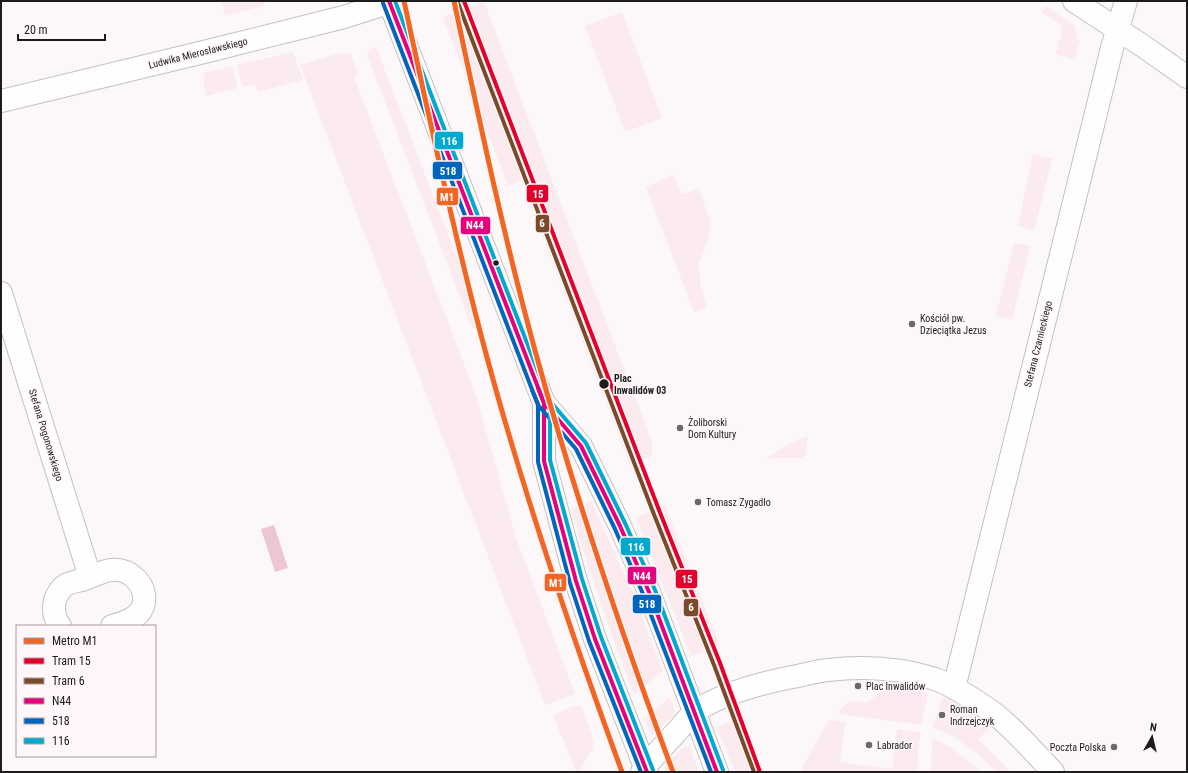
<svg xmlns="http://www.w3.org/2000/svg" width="1188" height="773" viewBox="0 0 1188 773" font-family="'Roboto Condensed',sans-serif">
<rect width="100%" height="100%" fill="#fcf8f9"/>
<g fill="#fbeaee">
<polygon points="221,1 264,1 265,6 225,16"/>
<polygon points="484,2 652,442 652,456 630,465 522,181 508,186 443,17"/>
<polygon points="1046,6 1075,26 1077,39 1080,40 1075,60 1056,54 1063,26 1042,12"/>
<polygon points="622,12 662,118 625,132 585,26"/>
<polygon points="376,47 482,323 472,328 367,55 369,50"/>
<polygon points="293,52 303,80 258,92 255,84 243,87 237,65"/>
<polygon points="340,53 351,54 358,72 355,80 476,395 516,538 575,694 545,705 300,65"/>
<polygon points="232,66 238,88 207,96 203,79 204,73"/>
<polygon points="1033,154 1052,159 1034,231 1018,226"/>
<polygon points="673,175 682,194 699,189 710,221 709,236 699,263 700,283 707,307 694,312 646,187"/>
<polygon points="1014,243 1030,246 1012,320 996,316"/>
<polygon points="808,436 805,455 802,458 767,458 785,446"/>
<path d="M591,501l42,92 30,78 -29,24c-23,-62 -45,-123 -63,-186z"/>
<polygon points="665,505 720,646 691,656 636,517"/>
<polygon points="884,683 906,686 928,693 921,725 839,714 838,712 851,700 866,703 877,695"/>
<polygon points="670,697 675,712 674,715 653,735 651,735 644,719"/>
<polygon points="942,697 969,710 993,725 978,739 1011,772 997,772 979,755 955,737 933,728"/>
<polygon points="576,705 582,707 594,742 592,749 579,772 576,772 553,715"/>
<polygon points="829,720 845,722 840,762 892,769 897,729 920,733 917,772 802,772 804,764"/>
<polygon points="733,721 753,772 735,772 717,727"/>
<polygon points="933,738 952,749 983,772 930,772"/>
<polygon points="689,745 699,772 665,772 665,765 667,762 685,746 687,748"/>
</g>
<polygon fill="#ecc7d1" points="274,525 288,568 275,572 261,529"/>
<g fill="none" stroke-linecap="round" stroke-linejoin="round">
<defs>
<g id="minor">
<polyline points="1074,1 1143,46 1187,77"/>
<polyline points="1,101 208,51 344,17 394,1"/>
<polyline points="1,293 90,577"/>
<path d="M60,626c-9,-12 -8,-28 3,-39 4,-4 14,-6 19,-7 9,-3 20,-9 29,-10 18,-2 35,13 33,32 -2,15 -18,20 -32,24"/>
<polyline points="954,688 1112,48 1126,1"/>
</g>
<path id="tertiary" d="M642,772l3,-5c11,-13 23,-26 34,-38 5,-6 11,-13 17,-18 25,-17 66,-28 96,-34 12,-2 24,-6 36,-7 36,-4 73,-2 107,9 20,7 43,23 60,35 21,17 39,38 58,58"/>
<g id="secondary">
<polyline points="389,1 544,403 581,446 620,526 649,592 717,772"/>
<polyline points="544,403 544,461 576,581 595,639 647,772"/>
</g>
</defs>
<use href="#minor" stroke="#c3c0c1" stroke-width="24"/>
<use href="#tertiary" stroke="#c3c0c1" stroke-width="24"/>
<use href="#secondary" stroke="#c3c0c1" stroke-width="24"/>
<use href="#minor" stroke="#fffefe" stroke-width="22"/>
<use href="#tertiary" stroke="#fffefe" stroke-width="22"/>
<use href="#secondary" stroke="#fffefe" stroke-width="22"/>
<defs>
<g id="bus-1">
<polyline points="389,1 544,403 581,446 620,526 649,592 717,772"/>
<polyline points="538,388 544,403 544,461 576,581 595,639 647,772"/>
</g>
<g id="bus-2">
<polyline points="383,3 538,405 576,449 615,529 643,594 711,772"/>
<polyline points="532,390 538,404 538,462 570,583 589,641 641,772"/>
</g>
<g id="bus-3">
<polyline points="395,1 549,400 586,443 625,523 655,590 723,770"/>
<polyline points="544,386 550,402 550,460 582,579 601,637 653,770"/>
</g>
</defs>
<use href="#bus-1" stroke="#fef6f8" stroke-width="7"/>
<use href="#bus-2" stroke="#fef6f8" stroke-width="7"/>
<use href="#bus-3" stroke="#fef6f8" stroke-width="7"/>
<use href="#bus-1" stroke="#e5007d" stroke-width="4"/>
<use href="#bus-2" stroke="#0065bd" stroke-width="4"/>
<use href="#bus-3" stroke="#00a9ce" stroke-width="4"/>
<defs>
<polyline id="tram-1" points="464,1 659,510 720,663 760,772"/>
<polyline id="tram-2" points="458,3 653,512 714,665 754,772"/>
</defs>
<use href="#tram-1" stroke="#fef6f8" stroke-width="7"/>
<use href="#tram-2" stroke="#fef6f8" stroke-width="7"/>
<use href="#tram-1" stroke="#e4002b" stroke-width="4"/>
<use href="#tram-2" stroke="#7a4b2a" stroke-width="4"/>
<defs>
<g id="metro-1">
<path d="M404,1c24,112 48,223 77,334 39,148 88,293 141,437"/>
<path d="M454,1c25,118 50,237 82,353 39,142 86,281 137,418"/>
</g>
</defs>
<use href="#metro-1" stroke="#fef6f8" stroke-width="8"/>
<use href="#metro-1" stroke="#f26522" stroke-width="5"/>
</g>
<g fill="#1d1b1b" stroke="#fef6f8" stroke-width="1.5">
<circle cx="496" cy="263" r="3.5"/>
<circle cx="604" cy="384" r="5.5"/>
</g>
<g fill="#6b6869" stroke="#fef6f8" stroke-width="1.5">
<circle cx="912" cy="324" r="4"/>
<circle cx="680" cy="428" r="4"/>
<circle cx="698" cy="502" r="4"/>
<circle cx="858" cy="686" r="4"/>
<circle cx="942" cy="715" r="4"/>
<circle cx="869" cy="745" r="4"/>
<circle cx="1114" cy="747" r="4"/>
</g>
<g text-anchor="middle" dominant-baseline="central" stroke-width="3.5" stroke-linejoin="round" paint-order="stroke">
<g font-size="10" fill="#1d1b1b" stroke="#fef6f8">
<text transform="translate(198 53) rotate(-14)">Ludwika Mierosławskiego</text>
<text transform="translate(1038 344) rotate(-76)">Stefana Czarnieckiego</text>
<text transform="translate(46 435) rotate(73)">Stefana Pogonowskiego</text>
</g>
<g font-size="10" fill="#1d1b1b" stroke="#fef6f8" text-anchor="start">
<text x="920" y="318">Kościół pw.<tspan x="920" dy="12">Dzieciątka Jezus</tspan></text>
<text x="688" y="422">Żoliborski<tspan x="688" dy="12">Dom Kultury</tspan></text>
<text x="706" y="502">Tomasz Zygadło</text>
<text x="866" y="686">Plac Inwalidów</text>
<text x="950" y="709">Roman<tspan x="950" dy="12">Indrzejczyk</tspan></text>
<text x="877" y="745">Labrador</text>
<text x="1106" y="747" text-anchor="end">Poczta Polska</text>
</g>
<g font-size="10" font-weight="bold" fill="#1d1b1b" stroke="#fef6f8" text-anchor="start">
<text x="614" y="378">Plac<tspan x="614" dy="12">Inwalidów 03</tspan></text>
</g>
</g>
<g stroke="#fef6f8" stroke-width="1.5">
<rect x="434" y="131" width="30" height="19" rx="4" fill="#00a9ce"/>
<rect x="432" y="161" width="31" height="19" rx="4" fill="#0065bd"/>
<rect x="526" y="184" width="23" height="19" rx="4" fill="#e4002b"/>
<rect x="436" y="187" width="23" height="19" rx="4" fill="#f26522"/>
<rect x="535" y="214" width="15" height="19" rx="4" fill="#7a4b2a"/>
<rect x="460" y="216" width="31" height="19" rx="4" fill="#e5007d"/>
<rect x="620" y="537" width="31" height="19" rx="4" fill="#00a9ce"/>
<rect x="627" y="566" width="30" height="19" rx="4" fill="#e5007d"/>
<rect x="675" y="569" width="23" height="20" rx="4" fill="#e4002b"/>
<rect x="544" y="573" width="23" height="19" rx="4" fill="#f26522"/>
<rect x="632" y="594" width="30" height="20" rx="4" fill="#0065bd"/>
<rect x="683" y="598" width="16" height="19" rx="4" fill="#7a4b2a"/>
</g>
<g font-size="11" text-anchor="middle" font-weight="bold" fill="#fff">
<text x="449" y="145">116</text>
<text x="448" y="175">518</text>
<text x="538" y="198">15</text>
<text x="447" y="201">M1</text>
<text x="542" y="227">6</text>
<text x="475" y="229">N44</text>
<text x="636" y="551">116</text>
<text x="642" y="580">N44</text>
<text x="687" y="583">15</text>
<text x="556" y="587">M1</text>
<text x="647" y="608">518</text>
<text x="691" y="611">6</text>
</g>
<rect width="1188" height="773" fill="none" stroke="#1d1b1b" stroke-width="4"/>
<rect x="16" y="625" width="140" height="132" fill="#fef6f8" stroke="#a49ea0"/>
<rect x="24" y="638" width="20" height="6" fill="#f26522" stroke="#a49ea0"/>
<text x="52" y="645" font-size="12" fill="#1d1b1b">Metro M1</text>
<rect x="24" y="658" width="20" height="6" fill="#e4002b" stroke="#a49ea0"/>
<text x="52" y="665" font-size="12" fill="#1d1b1b">Tram 15</text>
<rect x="24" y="678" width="20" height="6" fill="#7a4b2a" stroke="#a49ea0"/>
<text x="52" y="685" font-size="12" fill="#1d1b1b">Tram 6</text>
<rect x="24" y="698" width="20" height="6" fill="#e5007d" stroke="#a49ea0"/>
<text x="52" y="705" font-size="12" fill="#1d1b1b">N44</text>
<rect x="24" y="718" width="20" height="6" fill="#0065bd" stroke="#a49ea0"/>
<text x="52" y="725" font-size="12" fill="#1d1b1b">518</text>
<rect x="24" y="738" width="20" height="6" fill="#00a9ce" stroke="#a49ea0"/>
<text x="52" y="745" font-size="12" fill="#1d1b1b">116</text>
<g transform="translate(1152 737) rotate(8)" stroke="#fef6f8" stroke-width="3" paint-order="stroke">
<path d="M0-3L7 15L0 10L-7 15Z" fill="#1d1b1b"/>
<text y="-6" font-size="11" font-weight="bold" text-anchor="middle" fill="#1d1b1b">N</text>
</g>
<path d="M18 34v6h87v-6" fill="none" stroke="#1d1b1b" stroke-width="2"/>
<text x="24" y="34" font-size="12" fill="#1d1b1b" stroke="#fef6f8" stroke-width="3" paint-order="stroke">20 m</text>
</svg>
